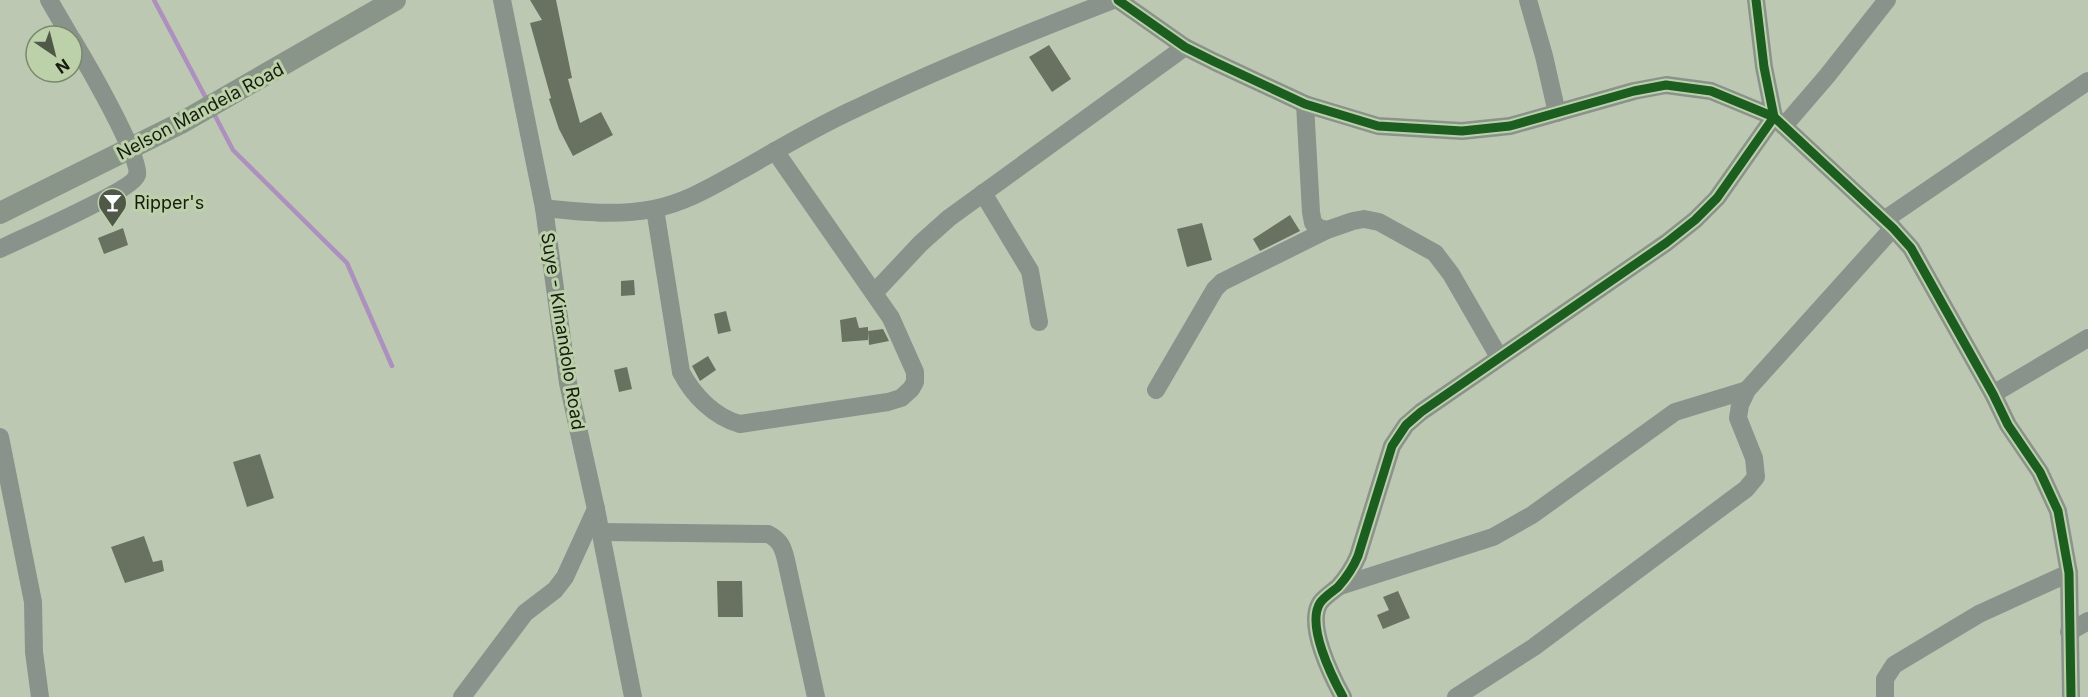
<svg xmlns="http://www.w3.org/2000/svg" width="2088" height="697" viewBox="0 0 2088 697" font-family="Inter,sans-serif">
<rect width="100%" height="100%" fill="#bdc8b3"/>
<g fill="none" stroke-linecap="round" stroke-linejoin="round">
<g stroke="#ac90be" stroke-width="4.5">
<polyline points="154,0 208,102"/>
<polyline points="213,112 233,150 347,263 392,366"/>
</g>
</g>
<g fill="#697260">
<polygon points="530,0 556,0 572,78 568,79 580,123 601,112 613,135 573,156 559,129 549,99 551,98 530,23 542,20"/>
<polygon points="1049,45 1071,79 1052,92 1029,57"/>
<polygon points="1290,215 1300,231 1260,251 1253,239"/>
<polygon points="1202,223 1212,260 1187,267 1177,229"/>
<polygon points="123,228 128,245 104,254 98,238"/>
<polygon points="634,280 635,295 621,296 621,281"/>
<polygon points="726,311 731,331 718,334 714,314"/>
<polygon points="856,317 859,328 868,327 868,340 842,342 840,320"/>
<polygon points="883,329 889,341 869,345 868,331"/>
<polygon points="708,356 716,370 700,381 692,366"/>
<polygon points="627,367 632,389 619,392 614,370"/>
<polygon points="260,454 274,498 247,507 233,462"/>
<polygon points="144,536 153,562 162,560 164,571 125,583 111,547"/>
<polygon points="717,581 742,581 743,617 718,617"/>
<polygon points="1398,591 1410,618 1383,629 1377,615 1389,610 1383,597"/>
</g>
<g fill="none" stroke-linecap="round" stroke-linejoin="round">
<g stroke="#8a928c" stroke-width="18">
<polyline points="49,0 70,36"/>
<polyline points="502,0 544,208 568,383 596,509 633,697"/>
<polyline points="1118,0 1185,47 1215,62 1305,104 1378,126 1462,131 1510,126 1634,91 1666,85 1711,91 1774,117 1893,228 1911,248 1993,394 2008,425 2040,472 2058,511 2069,573 2071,697"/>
<polyline points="1528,0 1544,56 1557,113"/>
<polyline points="1305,104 1311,212 1313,223 1319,228 1327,230 1353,221 1364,219 1379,222 1435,253 1451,274 1499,357"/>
<polyline points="1784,126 1827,76 1887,0"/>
<polyline points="983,193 1030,271 1039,322"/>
<path d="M544,208c37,4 73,8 109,1 32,-6 60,-23 87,-38 39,-22 77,-45 117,-63 83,-40 170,-75 256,-108"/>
<path d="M655,209l26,163c12,23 33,45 59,52l148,-22 13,-4 10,-9 4,-7v-10l-24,-54 -116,-167"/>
<polyline points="1884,220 2088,81"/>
<path d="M0,249c20,-10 133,-59 137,-74 5,-17 -53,-116 -65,-136"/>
<polyline points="874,293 921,243 949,218 1185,47"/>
<polyline points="1156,390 1215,289 1222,282 1327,230"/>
<polyline points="1993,394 2088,338"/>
<polyline points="0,437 33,602 34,652 40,697"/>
<path d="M600,532l168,2c12,6 15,13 18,26l30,137"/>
<polyline points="1340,586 1493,537 1532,515 1675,412 1747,390"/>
<polyline points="2069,632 2088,621"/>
<polyline points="462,697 525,613 555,590 565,577 596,509"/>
<path d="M1343,697c-11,-20 -37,-72 -23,-94 4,-6 12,-11 18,-16 9,-10 15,-19 20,-31l34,-110 14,-21 15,-13 245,-169 29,-23 22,-22 57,-81 -10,-50 -8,-67"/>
<polyline points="1456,697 1534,647 1746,489 1756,477 1754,458 1738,418 1740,405 1747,390 1893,228"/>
<polyline points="1885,697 1885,679 1894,665 1979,614 2069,573"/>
</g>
<polyline stroke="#8a958a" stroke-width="22" points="0,213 181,123 395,0"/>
<defs>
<g id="cycleway">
<polyline points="1118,0 1185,47 1215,62 1305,104 1378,126 1462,131 1510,126 1634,91 1666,85 1711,91 1774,117 1893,228 1911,248 1993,394 2008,425 2040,472 2058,511 2069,573 2071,697"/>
<path d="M1343,697c-11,-20 -37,-72 -23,-94 4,-6 12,-11 18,-16 9,-10 15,-19 20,-31l34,-110 14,-21 15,-13 245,-169 29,-23 22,-22 57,-81 -10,-50 -8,-67"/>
</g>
</defs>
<use href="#cycleway" stroke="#bcd1aa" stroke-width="13"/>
<use href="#cycleway" stroke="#1b5e20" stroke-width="9"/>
</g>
<defs>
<symbol id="bar-pin" viewBox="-11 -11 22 30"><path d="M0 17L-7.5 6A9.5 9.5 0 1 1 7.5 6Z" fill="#505848" stroke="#bcd1aa"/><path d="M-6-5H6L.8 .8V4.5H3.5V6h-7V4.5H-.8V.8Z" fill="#fff"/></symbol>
</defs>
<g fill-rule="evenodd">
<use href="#bar-pin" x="96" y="186" width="33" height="45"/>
</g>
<g text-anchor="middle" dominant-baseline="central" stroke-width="6" stroke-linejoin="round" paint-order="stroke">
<g font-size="18" fill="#151c0e" stroke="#bcd1aa">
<text transform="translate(200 111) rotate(-28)">Nelson Mandela Road</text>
<text transform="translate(563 331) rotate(81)">Suye - Kimandolo Road</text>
</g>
<g font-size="18" fill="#151c0e" stroke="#bcd1aa" text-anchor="start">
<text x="134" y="202">Ripper's</text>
</g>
</g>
<g transform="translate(54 54) rotate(145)"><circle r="28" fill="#bcd1aa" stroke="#79896c" stroke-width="1.5"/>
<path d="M0-4.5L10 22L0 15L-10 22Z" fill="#505848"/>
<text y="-9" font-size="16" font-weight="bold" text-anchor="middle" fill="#151c0e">N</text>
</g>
</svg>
